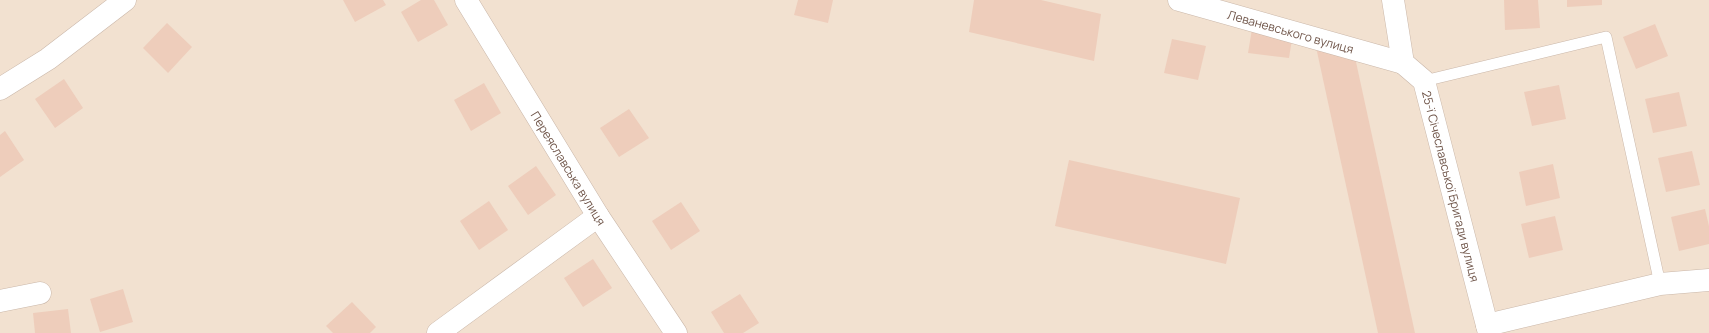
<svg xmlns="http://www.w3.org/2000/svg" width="1709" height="333" viewBox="0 0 1709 333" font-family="Manrope,sans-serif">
<rect width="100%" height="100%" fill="#fbf0e1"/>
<rect fill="#f2e1d0" x="0" y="0" width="1709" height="333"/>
<g fill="#eecdbb">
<polygon points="343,0 383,0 386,5 355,22"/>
<polygon points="421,0 434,0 448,25 418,42 401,12"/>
<polygon points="798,0 833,0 828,23 794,15"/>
<polygon points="974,0 1041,0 1101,14 1094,61 969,32"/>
<polygon points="1504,0 1538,0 1540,28 1505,30"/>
<polygon points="1567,0 1602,0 1602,5 1567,7"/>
<polygon points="167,23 192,47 168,73 143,48"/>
<polygon points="1253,23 1294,27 1289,58 1248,53"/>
<polygon points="1655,24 1668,56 1636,69 1623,37"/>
<polygon points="1172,39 1206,46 1198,80 1164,73"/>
<polygon points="1351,39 1415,333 1378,333 1316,47"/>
<polygon points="64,79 83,108 55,128 35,99"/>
<polygon points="484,83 501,113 471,131 454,100"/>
<polygon points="1559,85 1566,119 1532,126 1524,92"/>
<polygon points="1679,92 1687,126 1653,133 1645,99"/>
<polygon points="629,109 649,138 619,157 600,128"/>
<polygon points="5,131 24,160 0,177 0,135"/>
<polygon points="1692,151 1700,185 1666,192 1658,158"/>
<polygon points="1069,160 1240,198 1226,264 1055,226"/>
<polygon points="1553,164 1560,198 1526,206 1519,172"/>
<polygon points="536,166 556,195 528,215 508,186"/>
<polygon points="489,201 508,230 479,250 460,221"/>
<polygon points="681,202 700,231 671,250 652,221"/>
<polygon points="1705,209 1709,226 1709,244 1679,251 1671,217"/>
<polygon points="1555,216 1563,250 1529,258 1521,224"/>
<polygon points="593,259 612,288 583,307 564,278"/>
<polygon points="123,289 133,322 100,332 90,299"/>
<polygon points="740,294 759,323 743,333 724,333 711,312"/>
<polygon points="352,302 376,327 370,333 333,333 326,326"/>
<polygon points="68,309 71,333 35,333 33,313"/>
</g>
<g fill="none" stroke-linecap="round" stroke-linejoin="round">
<defs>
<polyline id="service" points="1424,81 1606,37 1660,284"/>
<g id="minor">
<path id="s1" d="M466,0l132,216 78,117"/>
<path id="s2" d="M1179,0l224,63"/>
<path id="s3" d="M1393,0l10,63 21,18 65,252"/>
<polyline points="0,89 48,59 125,0"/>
<polyline points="0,301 40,293"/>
<polyline points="1487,325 1660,284 1709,280"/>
<polyline points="438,333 598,216"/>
</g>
</defs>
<use href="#service" stroke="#cab7a9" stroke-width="12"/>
<use href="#minor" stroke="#cab7a9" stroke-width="23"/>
<use href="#service" stroke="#fff" stroke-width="11"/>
<use href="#minor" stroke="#fff" stroke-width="22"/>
</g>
<g text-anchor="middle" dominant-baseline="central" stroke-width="4" stroke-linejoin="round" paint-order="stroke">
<g font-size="12" fill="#70564a" stroke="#fef4e7">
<text stroke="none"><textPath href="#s2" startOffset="116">Леваневського вулиця</textPath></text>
<text stroke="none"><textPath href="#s1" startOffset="197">Переяславська вулиця</textPath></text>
<text stroke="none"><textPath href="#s3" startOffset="200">25-ї Січеславської Бригади вулиця</textPath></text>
</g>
</g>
</svg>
